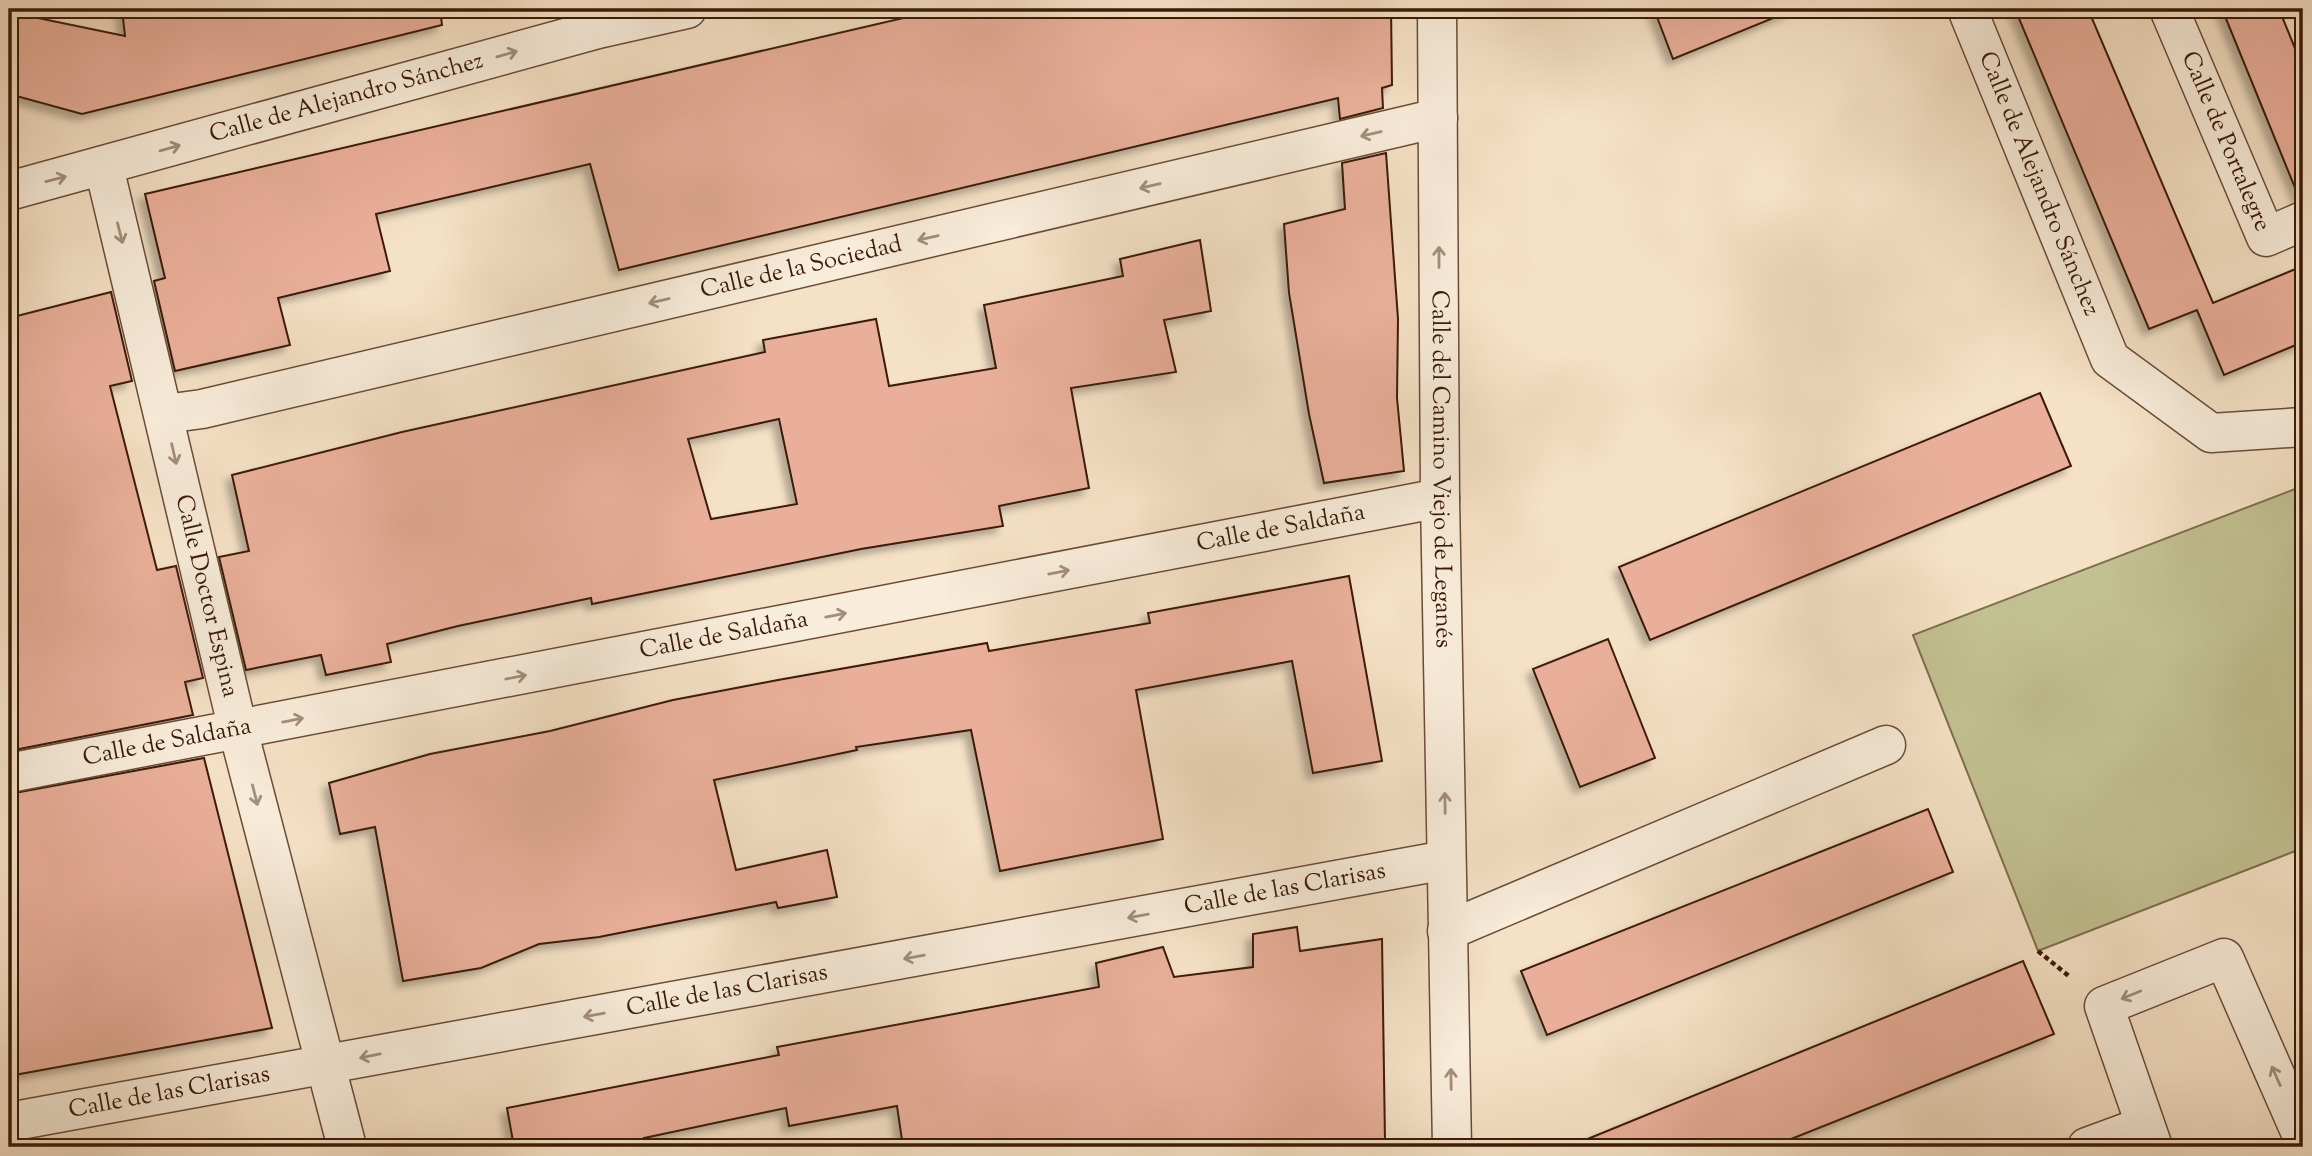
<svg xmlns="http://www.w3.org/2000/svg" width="2312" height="1156" viewBox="0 0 2312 1156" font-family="'Sorts Mill Goudy',serif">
<defs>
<filter id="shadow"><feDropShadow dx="-6" dy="6" stdDeviation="3.5" flood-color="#0004"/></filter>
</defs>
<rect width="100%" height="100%" fill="#f5e1c6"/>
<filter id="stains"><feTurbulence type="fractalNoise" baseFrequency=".00286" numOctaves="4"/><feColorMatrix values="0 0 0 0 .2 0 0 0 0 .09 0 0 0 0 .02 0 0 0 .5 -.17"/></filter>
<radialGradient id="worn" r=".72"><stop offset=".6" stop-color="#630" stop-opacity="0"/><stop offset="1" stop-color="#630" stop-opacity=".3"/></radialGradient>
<polygon fill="#c2c191" stroke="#7e6e4c" stroke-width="2" points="2303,486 2303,848 2038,951 1913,635"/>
<g fill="#e9af9a" stroke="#3b1b07" stroke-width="2" fill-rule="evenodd" filter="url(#shadow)">
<polygon points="122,9 440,9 442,25 82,114 9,94 9,12 125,36"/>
<polygon points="942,9 1391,9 1392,85 1382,88 1383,108 1340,119 1338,98 619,270 590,164 376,214 390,271 278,298 290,345 175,371 154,281 165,278 145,194"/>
<polygon points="1654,9 1792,9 1793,10 1673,59"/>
<polygon points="2015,9 2088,9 2213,303 2303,266 2303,342 2224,375 2197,310 2149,329"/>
<polygon points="2222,9 2279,9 2303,68 2303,200 2300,200"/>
<polygon points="1386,153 1398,319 1397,398 1404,471 1324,483 1309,414 1289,293 1284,224 1345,209 1342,163"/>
<path d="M1200,240l11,71 -47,9 12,52 -105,16 18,100 -90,18 4,20 -142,23 -269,55 -1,-6 -133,28 -71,18 4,18 -65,13 -5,-20 -75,15 -27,-113 30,-6 -17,-76 170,-43 363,-80 -2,-12 113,-21 13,67 107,-18 -12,-63 139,-29 -3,-17zM779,419l18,85 -86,15 -23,-80z"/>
<polygon points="111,292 132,381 110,386 157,570 176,566 203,678 185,682 193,715 9,751 9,318"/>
<polygon points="2040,393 2071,466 1650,640 1619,567"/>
<polygon points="1349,576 1382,761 1313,773 1292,661 1136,690 1163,839 1000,871 971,730 856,747 857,750 714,780 736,870 827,850 837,897 778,908 776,902 599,937 539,944 481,968 403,981 375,827 340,834 329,783 430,754 550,731 673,700 778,680 987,643 989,651 1150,623 1148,613"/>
<polygon points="1608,639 1655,758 1580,787 1533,669"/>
<polygon points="204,758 272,1028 9,1076 9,794"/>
<polygon points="1928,809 1953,872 1547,1035 1521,971"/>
<polygon points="1297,927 1300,951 1382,939 1385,1142 1348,1147 903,1147 897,1106 789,1126 786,1108 644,1138 646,1147 514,1147 507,1108 779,1055 777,1047 1099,987 1096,963 1163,947 1174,977 1253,967 1253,934"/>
<polygon points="2023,961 2054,1034 1771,1147 1568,1147"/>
</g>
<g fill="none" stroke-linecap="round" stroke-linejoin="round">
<defs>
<g id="minor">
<path id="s1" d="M1437,9l3,489 12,649"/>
<path id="s2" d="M1967,9l143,350 101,74 92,-6"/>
<path id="s3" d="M2169,9l97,228 37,-16"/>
<path id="s4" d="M104,167l134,563 109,417"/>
<path id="s5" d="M9,191l589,-162 89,-20"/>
<path id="s6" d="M165,414l37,-5 1236,-291"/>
<path id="s7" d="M9,773l1431,-275"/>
<polyline points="1447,931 1886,745"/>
<path id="s8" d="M9,1122l1437,-262"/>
<polyline points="2087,1147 2144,1126"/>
<polyline points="2153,1147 2104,1006 2224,958 2303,1138"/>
</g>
</defs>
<use href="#minor" stroke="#6a4c37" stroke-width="41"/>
<polyline stroke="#3b1b07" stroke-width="4.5" stroke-dasharray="5 3.5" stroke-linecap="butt" points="2038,951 2070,977"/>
<use href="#minor" stroke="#f8ecda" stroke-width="38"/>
</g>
<defs><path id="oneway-shaft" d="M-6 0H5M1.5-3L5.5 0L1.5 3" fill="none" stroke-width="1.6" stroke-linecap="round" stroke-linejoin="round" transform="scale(1.75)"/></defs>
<g stroke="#a38e7b">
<use href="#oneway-shaft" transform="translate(507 54) rotate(-16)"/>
<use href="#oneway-shaft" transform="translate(1371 134) rotate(167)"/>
<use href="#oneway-shaft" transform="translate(170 148) rotate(-16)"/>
<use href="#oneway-shaft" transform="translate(56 179) rotate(-14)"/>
<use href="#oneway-shaft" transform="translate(1150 186) rotate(167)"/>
<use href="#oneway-shaft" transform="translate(120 233) rotate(76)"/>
<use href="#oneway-shaft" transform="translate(928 238) rotate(167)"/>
<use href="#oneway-shaft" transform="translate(1439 257) rotate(-90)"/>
<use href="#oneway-shaft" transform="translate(659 301) rotate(167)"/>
<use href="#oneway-shaft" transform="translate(174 454) rotate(77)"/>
<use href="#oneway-shaft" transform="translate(1059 572) rotate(-11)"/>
<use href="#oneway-shaft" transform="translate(836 615) rotate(-11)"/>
<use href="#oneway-shaft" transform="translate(516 677) rotate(-11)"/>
<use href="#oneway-shaft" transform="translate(293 720) rotate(-11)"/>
<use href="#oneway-shaft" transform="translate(255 795) rotate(76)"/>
<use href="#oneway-shaft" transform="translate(1445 803) rotate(-91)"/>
<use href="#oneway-shaft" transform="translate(1138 916) rotate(170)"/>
<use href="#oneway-shaft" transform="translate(914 957) rotate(170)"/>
<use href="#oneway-shaft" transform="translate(2131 995) rotate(158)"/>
<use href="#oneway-shaft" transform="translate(594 1015) rotate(170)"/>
<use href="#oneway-shaft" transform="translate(370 1056) rotate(169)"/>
<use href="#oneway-shaft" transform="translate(2276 1076) rotate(-114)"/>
<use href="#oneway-shaft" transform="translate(1451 1079) rotate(-91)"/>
</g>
<g text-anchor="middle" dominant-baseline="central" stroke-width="5" stroke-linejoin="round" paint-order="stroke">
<g font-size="24" fill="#3b1b07" stroke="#f8ecda">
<text stroke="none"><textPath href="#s5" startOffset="350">Calle de Alejandro Sánchez</textPath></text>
<text stroke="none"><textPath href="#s3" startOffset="144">Calle de Portalegre</textPath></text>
<text stroke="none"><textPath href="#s2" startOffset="189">Calle de Alejandro Sánchez</textPath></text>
<text stroke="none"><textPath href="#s6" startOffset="653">Calle de la Sociedad</textPath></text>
<text stroke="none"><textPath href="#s1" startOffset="460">Calle del Camino Viejo de Leganés</textPath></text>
<text stroke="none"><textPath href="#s7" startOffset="1295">Calle de Saldaña</textPath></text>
<text stroke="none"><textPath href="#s4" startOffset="441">Calle Doctor Espina</textPath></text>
<text stroke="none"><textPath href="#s7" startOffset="728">Calle de Saldaña</textPath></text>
<text stroke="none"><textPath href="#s7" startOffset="161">Calle de Saldaña</textPath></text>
<text stroke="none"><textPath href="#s8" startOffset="1297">Calle de las Clarisas</textPath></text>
<text stroke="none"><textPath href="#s8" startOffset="730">Calle de las Clarisas</textPath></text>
<text stroke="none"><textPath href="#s8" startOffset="163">Calle de las Clarisas</textPath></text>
</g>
</g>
<rect width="2312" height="1156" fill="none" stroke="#f5e1c6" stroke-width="35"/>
<rect x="10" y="10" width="2291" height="1135" fill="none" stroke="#3b1b07" stroke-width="3.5"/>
<rect x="18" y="18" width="2277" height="1121" fill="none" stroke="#3b1b07" stroke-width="2"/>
<rect width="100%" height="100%" filter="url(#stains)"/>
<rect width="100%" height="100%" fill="url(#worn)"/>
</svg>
